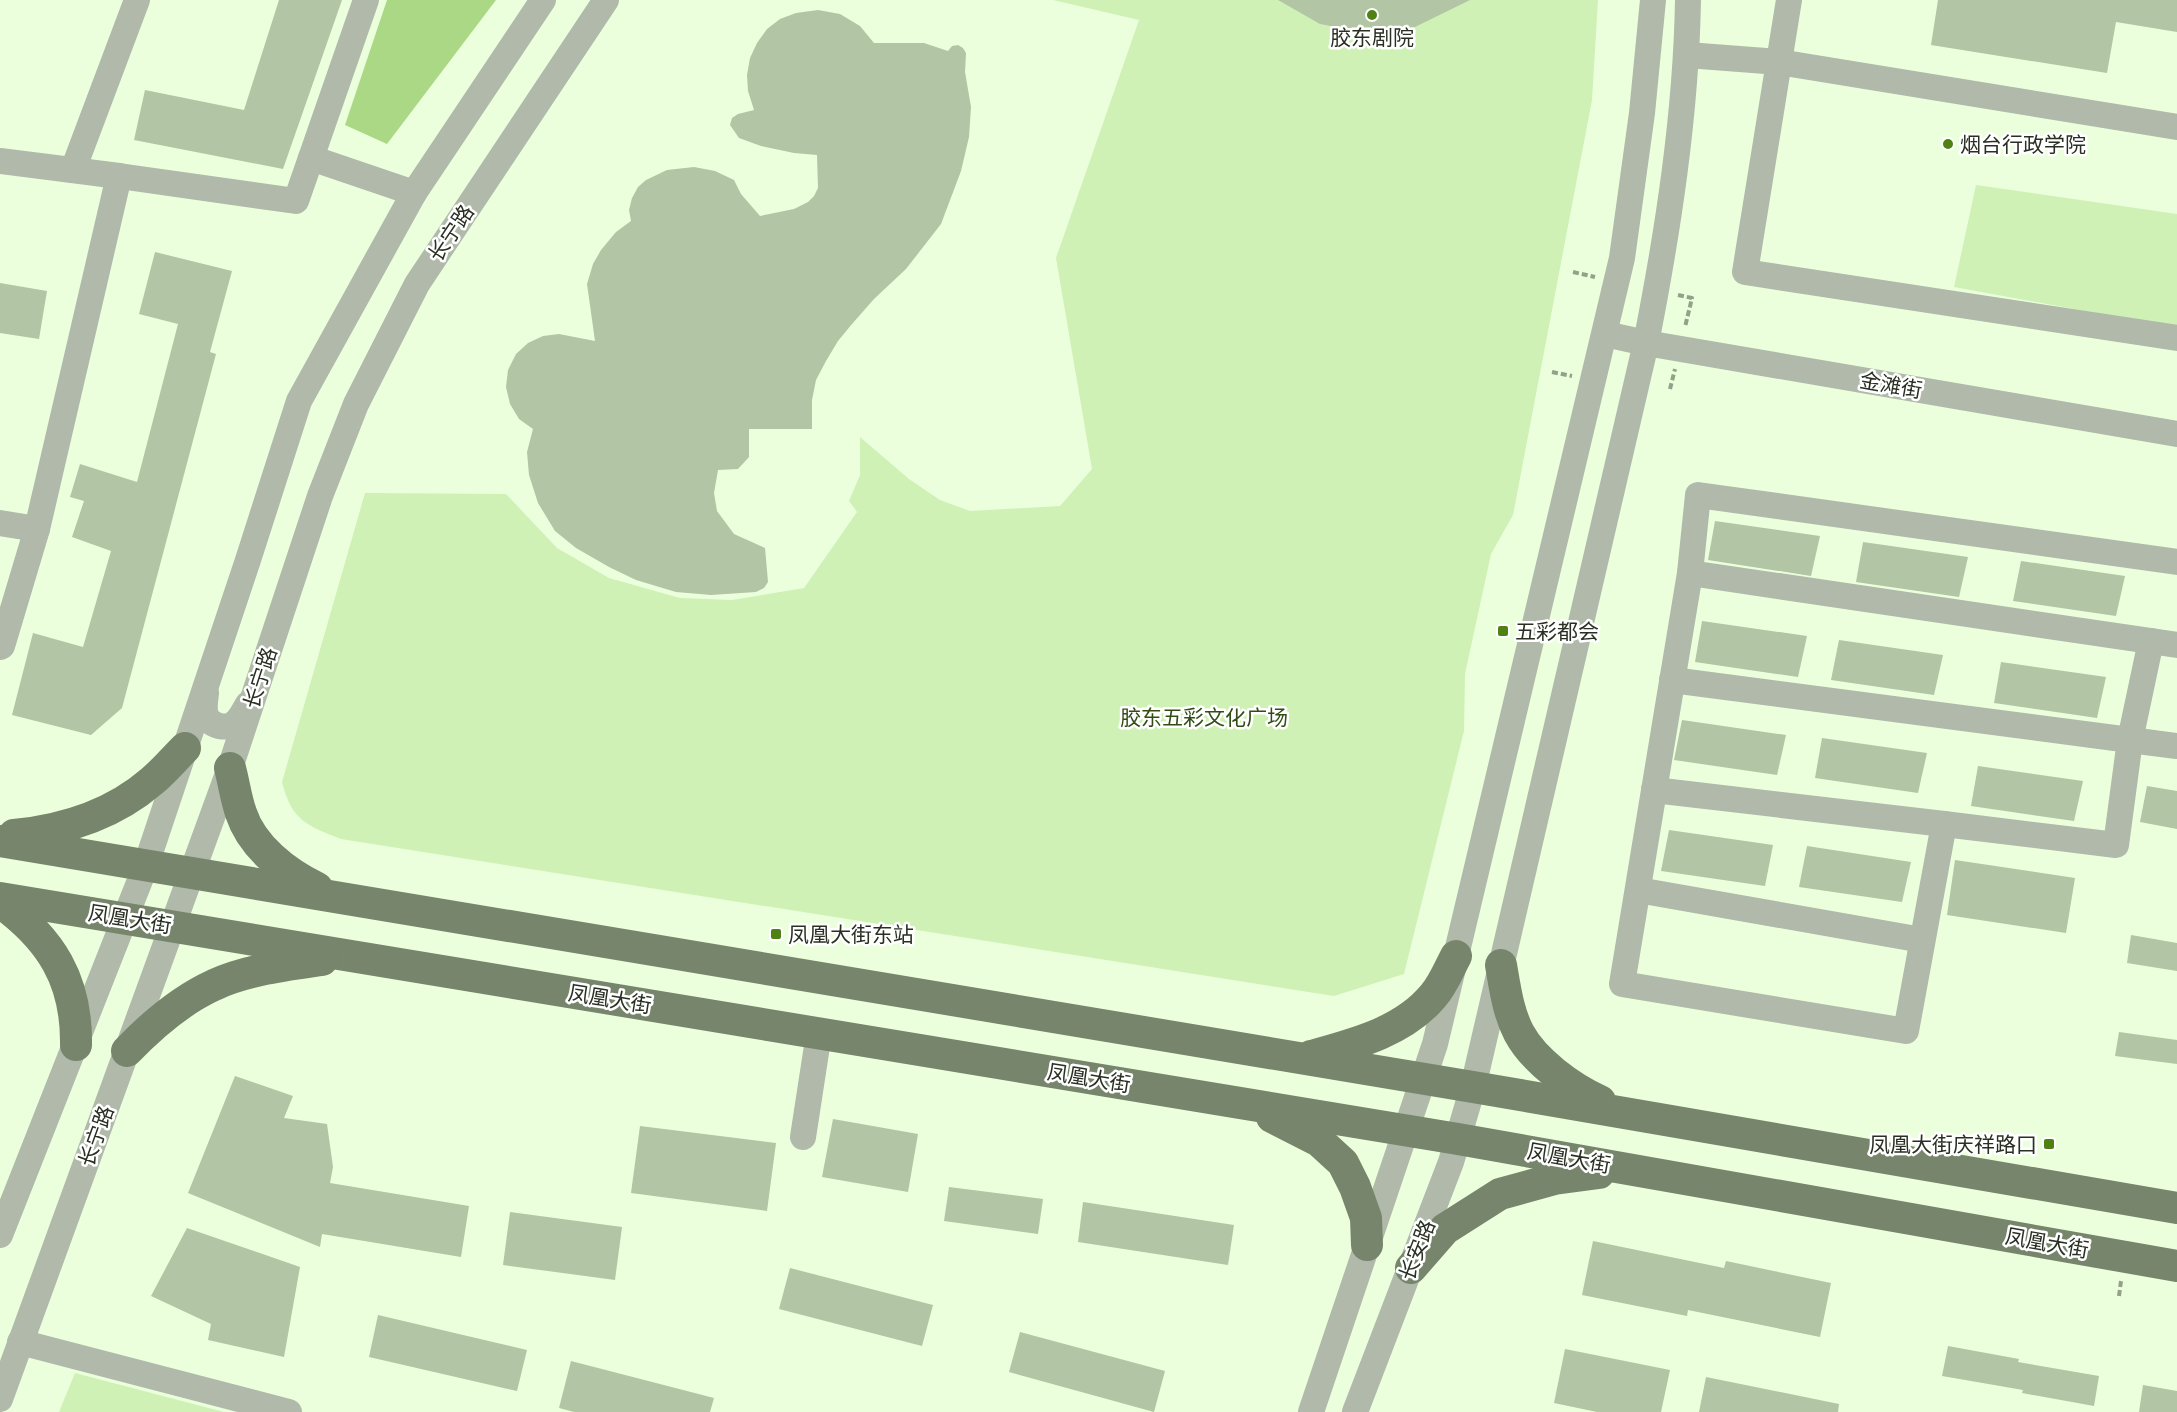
<svg xmlns="http://www.w3.org/2000/svg" width="2177" height="1412" viewBox="0 0 2177 1412" font-family="'Work Sans','Noto Sans SC',sans-serif">
<rect width="100%" height="100%" fill="#ebffdc"/>
<g fill="#cff1b6">
<path d="M1053,0h545l-6,100 -79,415 -22,39 -26,120 -1,57 -60,243 -70,22 -993,-157c-35,-14 -49,-18 -59,-57l83,-289 141,1 51,54 52,30 71,20 52,2 72,-12 53,-76 -8,-11 11,-26v-38l49,42 31,21 30,11 90,-5 32,-37 -36,-211 83,-238z"/>
<polygon points="1976,185 2177,214 2177,328 1954,287"/>
<polygon points="75,1373 224,1412 59,1412"/>
</g>
<polygon fill="#abd885" points="387,0 496,0 387,144 345,125"/>
<g fill="#b2c5a4">
<polygon points="279,0 342,0 283,169 134,140 145,90 244,110"/>
<polygon points="1278,0 1470,0 1415,27 1367,33 1320,24"/>
<polygon points="1938,0 2177,0 2177,32 2116,22 2107,73 1931,45"/>
<polygon points="818,10 840,14 860,26 874,43 924,43 948,51 952,46 958,45 963,48 966,53 965,72 971,107 969,137 961,171 941,224 906,269 874,299 852,324 838,341 826,361 816,380 812,400 812,429 749,429 749,457 738,469 718,470 714,493 717,511 734,534 765,548 768,582 764,588 756,592 711,595 676,592 636,580 609,567 576,548 555,531 538,503 529,475 527,452 533,429 519,419 510,404 506,387 508,370 516,354 528,343 543,336 559,334 595,341 587,284 593,264 601,250 616,232 631,221 629,210 632,198 638,187 646,180 667,170 694,167 715,171 734,180 741,194 760,216 794,209 808,202 814,196 818,188 817,155 794,153 761,146 739,138 730,125 732,118 738,114 754,110 748,91 747,75 750,58 757,43 767,29 780,19 796,13"/>
<polygon points="155,252 232,271 210,352 216,354 122,708 91,735 12,715 33,633 83,647 111,551 72,537 84,501 70,497 80,464 137,482 178,324 139,314"/>
<polygon points="0,283 47,291 39,339 0,333"/>
<polygon points="1715,521 1820,536 1811,576 1708,560"/>
<polygon points="1863,542 1968,557 1959,597 1856,582"/>
<polygon points="2021,561 2125,576 2116,616 2013,601"/>
<polygon points="1702,621 1807,636 1798,677 1695,662"/>
<polygon points="1839,640 1943,655 1934,695 1831,680"/>
<polygon points="2001,662 2106,677 2097,718 1994,703"/>
<polygon points="1682,720 1786,735 1777,775 1674,760"/>
<polygon points="1822,738 1927,753 1918,793 1815,778"/>
<polygon points="1978,766 2083,781 2074,821 1971,806"/>
<polygon points="2147,786 2177,791 2177,829 2140,822"/>
<polygon points="1669,830 1773,845 1765,886 1661,871"/>
<polygon points="1807,846 1911,862 1902,902 1799,887"/>
<polygon points="1955,860 2075,878 2066,933 1947,915"/>
<polygon points="2131,935 2177,943 2177,971 2127,963"/>
<polygon points="2119,1032 2177,1040 2177,1064 2115,1056"/>
<polygon points="235,1076 293,1096 284,1118 327,1124 333,1167 330,1183 469,1206 461,1257 322,1234 320,1247 188,1193"/>
<polygon points="833,1119 918,1134 908,1192 822,1177"/>
<polygon points="640,1126 776,1143 767,1211 631,1193"/>
<polygon points="949,1187 1043,1199 1038,1234 944,1221"/>
<polygon points="1083,1202 1234,1225 1228,1265 1078,1242"/>
<polygon points="510,1212 622,1227 615,1280 503,1265"/>
<polygon points="187,1228 300,1267 284,1357 208,1340 211,1324 151,1296"/>
<polygon points="1593,1241 1724,1268 1726,1261 1831,1283 1820,1337 1688,1310 1687,1316 1582,1295"/>
<polygon points="790,1268 933,1305 922,1346 779,1309"/>
<polygon points="378,1315 527,1350 517,1391 369,1357"/>
<polygon points="1020,1332 1165,1371 1154,1412 1009,1372"/>
<polygon points="1948,1346 2019,1359 2018,1362 2099,1376 2094,1406 2022,1393 2023,1390 1942,1376"/>
<polygon points="1565,1349 1670,1370 1661,1412 1597,1412 1554,1403"/>
<polygon points="571,1361 714,1398 710,1412 574,1412 559,1408"/>
<polygon points="1706,1377 1839,1404 1838,1412 1699,1412"/>
<polygon points="2143,1385 2177,1391 2177,1412 2139,1412"/>
</g>
<g fill="none" stroke-linecap="round" stroke-linejoin="round">
<g stroke="#93a188" stroke-width="4" stroke-dasharray="6 3" stroke-linecap="butt">
<polyline points="1573,272 1595,277"/>
<polyline points="1678,295 1692,298 1685,327"/>
<polyline points="1552,372 1572,376"/>
<polyline points="1670,389 1675,369"/>
<polyline points="2119,1296 2121,1281"/>
</g>
<g stroke="#b0b9aa" stroke-width="26">
<polyline points="1789,0 1745,272 2177,338"/>
<polyline points="1687,55 1779,62 2177,127"/>
<polyline points="311,158 414,193"/>
<polyline points="0,161 119,176"/>
<polyline points="73,170 137,0"/>
<polyline points="1605,334 1646,343 2177,434"/>
<polyline points="0,523 37,529 119,176 296,201 366,0"/>
<polyline points="2177,562 1698,495 1690,573 2177,645"/>
<polyline points="1690,573 1622,984 1906,1031 1944,824 2116,845 2130,740 2177,746"/>
<polyline points="0,647 2,646 37,529"/>
<polyline points="1672,680 2130,740 2151,641"/>
<path d="M206,693c-2,15 -4,28 13,33 5,1 10,1 14,-2 7,-4 11,-14 15,-20"/>
<polyline points="1654,790 1944,824"/>
<polyline points="1638,890 1922,940"/>
<polyline points="803,1137 819,1033"/>
<polyline points="0,1235 146,865 248,560 299,401 414,193 543,0"/>
<polyline points="20,1342 289,1412"/>
<polyline points="0,1399 230,768 320,496 356,404 417,284 606,0"/>
<polyline points="1311,1412 1435,1044 1622,258 1642,113 1653,0"/>
<path d="M1355,1412l96,-250 22,-75 173,-744c22,-112 40,-228 42,-343"/>
</g>
<g stroke="#76856b" stroke-width="32">
<path d="M230,768c4,15 6,31 11,45 11,34 45,60 76,75"/>
<path d="M14,835c50,-5 100,-21 138,-54 12,-10 22,-22 33,-33"/>
<polyline points="0,841 1473,1087 2177,1208"/>
<polyline points="0,898 1458,1139 2177,1266"/>
<path d="M0,902c51,37 77,78 76,143"/>
<path d="M1501,965c4,23 7,47 18,68 15,28 52,55 81,68"/>
<path d="M127,1051c25,-26 54,-51 87,-66 31,-15 74,-20 108,-25"/>
<path d="M1311,1056c43,-12 92,-24 122,-60 10,-11 16,-27 23,-40"/>
<polyline points="1272,1117 1319,1141 1343,1163 1355,1187 1366,1218 1367,1245"/>
<polyline points="1411,1268 1445,1229 1500,1194 1554,1179 1599,1173"/>
</g>
</g>
<g fill="#508113" stroke="#fff" stroke-width="2">
<circle cx="1372" cy="15" r="6"/>
<circle cx="1948" cy="144" r="6"/>
<rect x="1497" y="625" width="12" height="12" rx="3"/>
<rect x="770" y="928" width="12" height="12" rx="3"/>
<rect x="2043" y="1138" width="12" height="12" rx="3"/>
</g>
<g text-anchor="middle" dominant-baseline="central" stroke-width="5" stroke-linejoin="round" paint-order="stroke">
<g font-size="21" fill="#293023" stroke="#fff" text-anchor="start">
<text x="1372" y="37" text-anchor="middle">胶东剧院</text>
<text x="1960" y="144">烟台行政学院</text>
<text x="1515" y="631">五彩都会</text>
<text x="788" y="934">凤凰大街东站</text>
<text x="2037" y="1144" text-anchor="end">凤凰大街庆祥路口</text>
</g>
<g font-size="21" fill="#293023" stroke="#fff">
<text transform="translate(451 233) rotate(-56)">长宁路</text>
<text transform="translate(1891 385) rotate(10)">金滩街</text>
<text transform="translate(260 678) rotate(-72)">长宁路</text>
<text transform="translate(130 919) rotate(9)">凤凰大街</text>
<text transform="translate(610 999) rotate(9)">凤凰大街</text>
<text transform="translate(1089 1078) rotate(9)">凤凰大街</text>
<text transform="translate(96 1136) rotate(-70)">长宁路</text>
<text transform="translate(1569 1158) rotate(10)">凤凰大街</text>
<text transform="translate(2047 1243) rotate(10)">凤凰大街</text>
<text transform="translate(1417 1250) rotate(-69)">长安路</text>
</g>
<g font-size="21" fill="#314d14" stroke="#fff">
<text x="1204" y="717">胶东五彩文化广场</text>
</g>
</g>
</svg>
